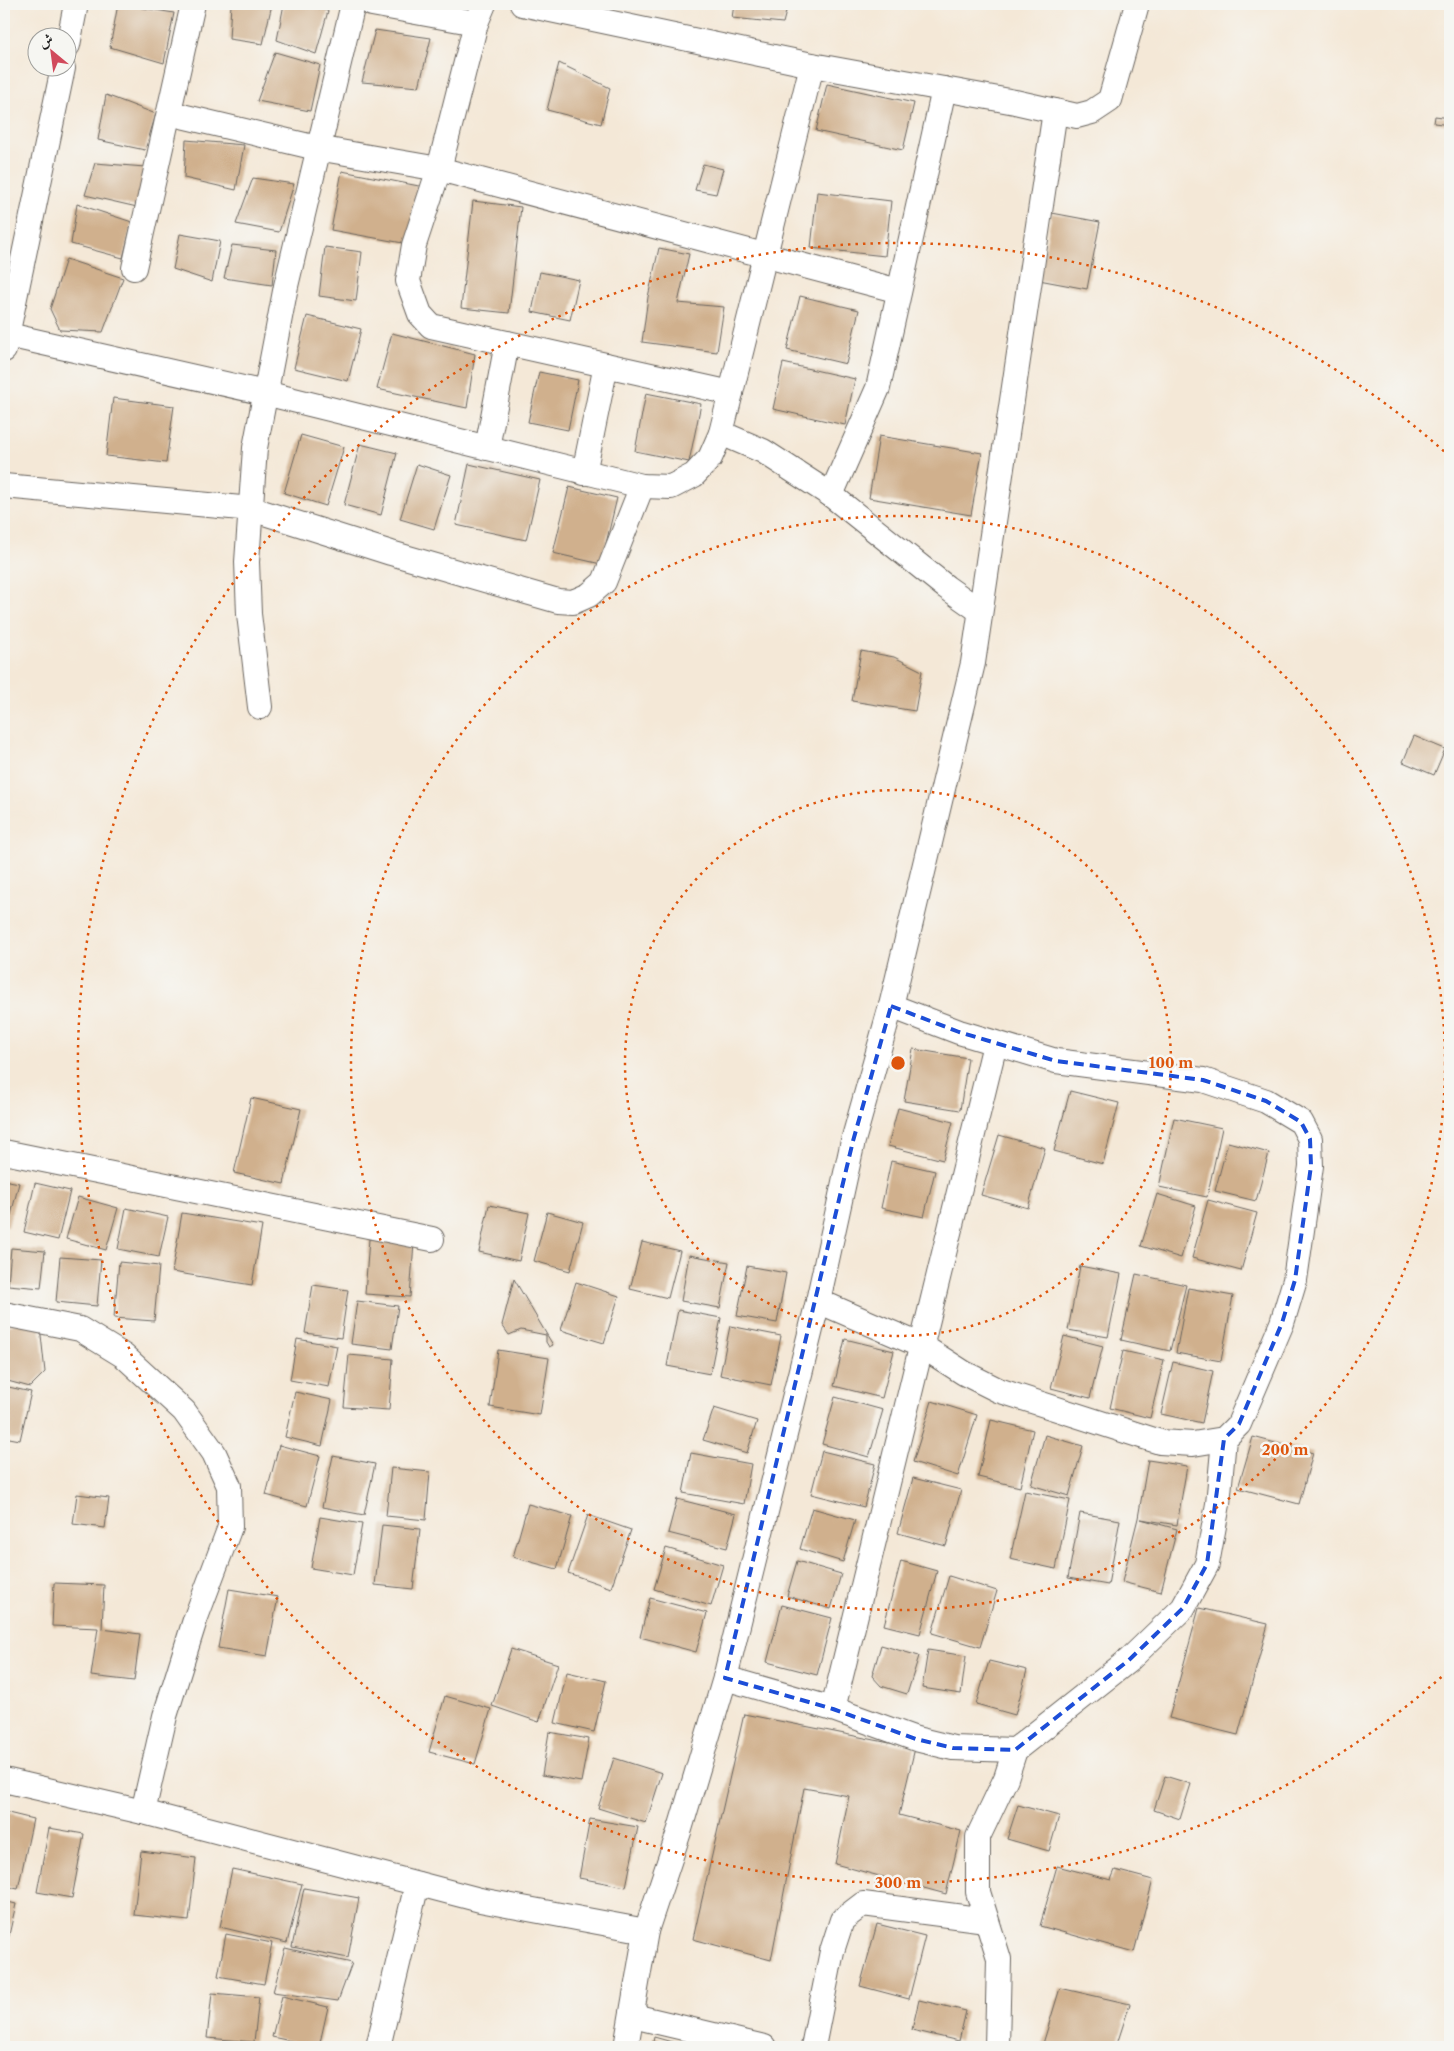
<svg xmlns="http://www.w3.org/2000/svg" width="1454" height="2051" viewBox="0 0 1454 2051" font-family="'Libre Caslon Text',Amiri,serif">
<rect width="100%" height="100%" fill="#f6f6f2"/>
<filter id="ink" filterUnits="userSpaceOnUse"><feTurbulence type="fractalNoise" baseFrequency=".02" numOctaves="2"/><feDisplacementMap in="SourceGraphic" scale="10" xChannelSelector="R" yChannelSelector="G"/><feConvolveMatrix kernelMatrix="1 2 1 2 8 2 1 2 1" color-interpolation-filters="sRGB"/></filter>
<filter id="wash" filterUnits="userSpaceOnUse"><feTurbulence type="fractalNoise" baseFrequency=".0096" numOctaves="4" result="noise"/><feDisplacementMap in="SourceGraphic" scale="20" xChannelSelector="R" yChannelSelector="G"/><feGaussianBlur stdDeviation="1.12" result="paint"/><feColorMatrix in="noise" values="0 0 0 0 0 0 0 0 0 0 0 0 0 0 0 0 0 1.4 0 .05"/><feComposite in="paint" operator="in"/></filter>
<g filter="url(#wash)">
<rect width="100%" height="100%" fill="#f4e8d7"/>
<g id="blocks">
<g fill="#d0b08d">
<polygon points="118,4 174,13 164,63 110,47"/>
<polygon points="231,4 272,4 263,44 229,39"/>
<polygon points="284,4 301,4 328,11 316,54 277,40"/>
<polygon points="734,4 788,4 783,23 732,18"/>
<polygon points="375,30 431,38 419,87 362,82"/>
<polygon points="275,52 320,65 310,111 257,101"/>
<polygon points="559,63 610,88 601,124 547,110"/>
<polygon points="827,84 914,103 903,150 816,131"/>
<polygon points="106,95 156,114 145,150 98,140"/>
<polygon points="1435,116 1450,118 1450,125 1434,123"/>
<polygon points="186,140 244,145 236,190 184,178"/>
<polygon points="95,163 145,167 137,207 85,195"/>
<polygon points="703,164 723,169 716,194 695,190"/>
<polygon points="342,171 424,187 414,245 331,230"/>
<polygon points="253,178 294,184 279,232 236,224"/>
<polygon points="817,192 891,201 885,256 811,248"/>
<polygon points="473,201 521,207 509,313 461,308"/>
<polygon points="77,204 132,222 123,258 71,244"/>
<polygon points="1052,213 1100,222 1087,289 1039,280"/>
<polygon points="180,234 220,241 212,282 173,269"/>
<polygon points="232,245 276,250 272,285 224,278"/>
<polygon points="325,247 362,252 356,301 319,296"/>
<polygon points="659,248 689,254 678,303 724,307 717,352 642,342 648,297"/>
<polygon points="66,259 123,278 103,332 60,330 50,309"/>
<polygon points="540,272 579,280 570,320 532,312"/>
<polygon points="800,296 859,310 846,364 787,350"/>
<polygon points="307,316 361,329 348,381 294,368"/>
<polygon points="392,333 475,354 467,408 377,389"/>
<polygon points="783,363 855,379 845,425 773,409"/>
<polygon points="539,372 578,380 568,430 528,422"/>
<polygon points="646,393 701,404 689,462 635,451"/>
<polygon points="113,398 174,406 166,463 106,456"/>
<polygon points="301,435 344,447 326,506 284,493"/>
<polygon points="879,436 982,453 971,515 869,498"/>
<polygon points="360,444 397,453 381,515 344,505"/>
<polygon points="417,464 451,475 434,529 400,519"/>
<polygon points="469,464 540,480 526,540 456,525"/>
<polygon points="569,487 617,498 601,564 553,553"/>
<polygon points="861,651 894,657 922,671 915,711 852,701"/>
<polygon points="1414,736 1445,749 1434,775 1403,762"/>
<polygon points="913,1049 968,1058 960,1110 904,1101"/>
<polygon points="1070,1091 1119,1103 1103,1164 1054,1151"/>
<polygon points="251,1098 301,1109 284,1184 234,1173"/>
<polygon points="898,1108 953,1122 943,1160 888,1146"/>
<polygon points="1174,1118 1222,1128 1207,1197 1159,1187"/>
<polygon points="999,1135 1045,1148 1028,1208 981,1195"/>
<polygon points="1228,1142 1269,1153 1256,1201 1215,1191"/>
<polygon points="891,1161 935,1171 924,1217 881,1208"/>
<polygon points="4,1180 19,1183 8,1227 4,1226"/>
<polygon points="35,1183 70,1191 58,1240 24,1232"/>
<polygon points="1157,1194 1196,1206 1181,1258 1141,1246"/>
<polygon points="78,1197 118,1208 106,1250 66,1239"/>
<polygon points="1208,1200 1257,1213 1241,1271 1192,1258"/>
<polygon points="489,1205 529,1213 519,1261 479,1252"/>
<polygon points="126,1208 168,1217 159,1257 118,1249"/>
<polygon points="547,1212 583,1222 570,1271 534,1261"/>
<polygon points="182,1213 262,1226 252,1285 172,1272"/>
<polygon points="369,1239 414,1242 410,1297 365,1294"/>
<polygon points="642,1242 680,1251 668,1298 630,1289"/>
<polygon points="11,1248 45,1251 41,1288 8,1285"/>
<polygon points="689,1255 729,1262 720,1308 681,1301"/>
<polygon points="60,1257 101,1260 97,1306 56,1302"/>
<polygon points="119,1262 159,1266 154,1321 114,1318"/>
<polygon points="747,1266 786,1273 777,1323 737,1316"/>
<polygon points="1080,1266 1121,1274 1108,1337 1068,1330"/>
<polygon points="1136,1274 1186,1285 1170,1351 1121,1340"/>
<polygon points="514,1279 547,1335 553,1345 549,1347 546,1342 546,1335 521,1330 509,1335 502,1325"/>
<polygon points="576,1282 619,1296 604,1343 561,1330"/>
<polygon points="313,1285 348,1290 341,1338 305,1333"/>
<polygon points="1188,1288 1233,1296 1221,1361 1176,1353"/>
<polygon points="357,1301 398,1306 392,1349 351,1344"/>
<polygon points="678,1310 721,1318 710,1374 667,1366"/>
<polygon points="39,1317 45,1372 30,1387 4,1380 4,1327"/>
<polygon points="730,1326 781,1336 771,1385 720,1375"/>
<polygon points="1064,1336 1103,1346 1090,1398 1051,1388"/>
<polygon points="297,1339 337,1346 329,1387 290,1380"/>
<polygon points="845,1339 894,1351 882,1398 834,1386"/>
<polygon points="498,1350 549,1358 540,1415 490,1407"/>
<polygon points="1123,1351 1164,1360 1150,1418 1110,1408"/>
<polygon points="349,1355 393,1359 389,1410 344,1407"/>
<polygon points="1173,1362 1213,1371 1202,1423 1161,1414"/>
<polygon points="4,1386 31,1392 20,1440 4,1437"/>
<polygon points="295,1392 332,1400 322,1446 285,1437"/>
<polygon points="835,1397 883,1410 869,1457 822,1444"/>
<polygon points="932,1401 977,1415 958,1476 913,1462"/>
<polygon points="714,1408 757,1421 747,1453 703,1440"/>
<polygon points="991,1420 1033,1430 1020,1487 978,1477"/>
<polygon points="1045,1435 1083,1446 1069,1496 1031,1485"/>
<polygon points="1253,1437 1313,1453 1299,1504 1238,1488"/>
<polygon points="279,1445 320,1456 307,1506 266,1495"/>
<polygon points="822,1451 875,1464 864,1507 811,1494"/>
<polygon points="691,1453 751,1464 744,1504 683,1493"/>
<polygon points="333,1456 375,1464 364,1515 322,1507"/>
<polygon points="1148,1460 1187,1466 1177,1525 1141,1519 1177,1529 1161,1592 1122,1582 1138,1518"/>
<polygon points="391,1468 430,1472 426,1520 386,1516"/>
<polygon points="913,1478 961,1490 946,1546 898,1533"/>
<polygon points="1025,1491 1070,1500 1056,1569 1010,1559"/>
<polygon points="77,1494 109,1498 105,1528 73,1524"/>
<polygon points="677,1499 736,1514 727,1548 668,1533"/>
<polygon points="528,1504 572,1516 557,1569 513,1557"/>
<polygon points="812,1508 855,1520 843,1562 800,1549"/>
<polygon points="1080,1513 1120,1520 1108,1585 1068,1578"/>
<polygon points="588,1515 631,1530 611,1588 568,1573"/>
<polygon points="320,1517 362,1524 353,1575 311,1568"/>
<polygon points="382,1525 420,1529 413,1589 375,1585"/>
<polygon points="666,1548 723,1565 711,1606 654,1589"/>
<polygon points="797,1561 841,1574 831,1609 787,1596"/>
<polygon points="901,1561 937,1571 920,1634 884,1625"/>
<polygon points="949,1576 997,1591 980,1647 932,1633"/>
<polygon points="54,1583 104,1585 102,1629 140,1634 134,1681 91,1676 98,1628 52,1626"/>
<polygon points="229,1589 278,1597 267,1656 218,1648"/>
<polygon points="650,1598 707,1613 696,1652 640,1637"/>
<polygon points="782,1605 832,1618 817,1675 767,1662"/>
<polygon points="1199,1608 1268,1624 1238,1735 1169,1718"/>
<polygon points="881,1645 919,1656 907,1694 881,1686 872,1676"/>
<polygon points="511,1649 558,1664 539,1722 492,1706"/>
<polygon points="928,1650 966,1656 961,1694 922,1688"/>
<polygon points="989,1661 1027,1670 1015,1715 976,1704"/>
<polygon points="567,1672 606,1681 594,1732 555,1723"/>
<polygon points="445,1696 491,1709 475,1764 429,1752"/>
<polygon points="744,1714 915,1748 899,1815 961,1831 946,1894 835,1864 849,1796 804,1788 771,1960 693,1939"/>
<polygon points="549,1732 589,1739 581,1782 542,1775"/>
<polygon points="614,1758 662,1773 646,1823 598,1808"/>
<polygon points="1165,1776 1191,1784 1180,1819 1154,1810"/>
<polygon points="1018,1805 1059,1816 1049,1851 1007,1839"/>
<polygon points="4,1812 33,1819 18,1889 4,1886"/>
<polygon points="590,1819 638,1827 626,1887 579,1878"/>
<polygon points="49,1828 84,1834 72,1898 37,1892"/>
<polygon points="141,1851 196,1858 189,1921 134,1915"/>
<polygon points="1057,1866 1111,1880 1115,1870 1153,1880 1134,1952 1040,1926"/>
<polygon points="232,1869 302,1884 287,1943 220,1927"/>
<polygon points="304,1888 359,1898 348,1958 292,1947"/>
<polygon points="4,1901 16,1904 7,1944 4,1944"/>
<polygon points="877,1924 925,1936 909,1999 860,1986"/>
<polygon points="226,1934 272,1943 264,1984 218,1976"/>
<polygon points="285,1948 352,1963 338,2001 273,1992"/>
<polygon points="1060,1988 1130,2004 1116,2047 1042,2047"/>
<polygon points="212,1993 259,1997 254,2042 207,2038"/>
<polygon points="282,1996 328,2007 319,2047 272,2037"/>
<polygon points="919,2000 966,2011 959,2041 912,2030"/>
<polygon points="654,2037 690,2047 652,2047"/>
</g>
</g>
</g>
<g filter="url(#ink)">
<use href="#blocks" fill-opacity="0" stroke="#68635d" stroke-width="1"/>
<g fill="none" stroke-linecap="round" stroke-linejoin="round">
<defs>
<g id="minor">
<polyline points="372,4 476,23 484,4"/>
<polyline points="522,4 812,65 1015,102 1077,116 1092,112 1110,100 1137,4"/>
<polyline points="476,23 439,169 414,245 408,281 420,314 431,326 731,393"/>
<polyline points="68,45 76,4"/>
<polyline points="169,113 317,148 439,169 899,291"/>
<polyline points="134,268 193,4"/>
<polyline points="8,335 265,393 642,486 671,487 694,475 710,458 721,433 812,65"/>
<polyline points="4,350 63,68"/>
<polyline points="721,433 763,451 831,495 946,587 980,611"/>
<polyline points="487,448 507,343"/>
<polyline points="584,473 606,365"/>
<polyline points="4,486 252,509 391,553 558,601 573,602 589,595 604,582 642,486"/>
<polyline points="831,495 878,388 944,89"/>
<polyline points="260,707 249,614 247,562 255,448 286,286 353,4"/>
<polyline points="4,1152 432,1239"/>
<polyline points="818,1301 922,1346 964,1373 998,1390 1160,1442 1193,1444 1224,1439 1239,1424 1282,1323 1295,1280 1311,1166 1310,1139 1301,1122 1266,1101 1203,1080 1056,1061 959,1032 891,1006"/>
<polyline points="4,1314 80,1329 124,1356 184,1411 214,1453 229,1486 230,1527 195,1620 165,1716 143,1812"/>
<polyline points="725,1678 833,1709 916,1739 953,1748 1015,1750"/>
<polyline points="833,1709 995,1044"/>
<polyline points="4,1780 143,1812 480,1900 646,1931 680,1829 725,1678 818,1301 853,1141 891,1006 973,663 1055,111"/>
<polyline points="633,2016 764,2047"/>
<polyline points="378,2047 417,1884"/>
<polyline points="626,2047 646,1931"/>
<polyline points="813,2047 832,1951 842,1920 863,1904 986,1920"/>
<polyline points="997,2047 999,1959 978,1892 978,1837 1006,1778 1015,1750 1129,1660 1183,1608 1207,1564 1218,1504 1224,1439"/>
</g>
</defs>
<use href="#minor" stroke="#68635d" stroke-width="26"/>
<use href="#minor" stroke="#fff" stroke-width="24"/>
</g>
</g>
<path fill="none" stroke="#1d4ed8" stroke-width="4" stroke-dasharray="10 6" stroke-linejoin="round" d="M891,1006l68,26 97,29 147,19 63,21 35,21 9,17 1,27 -16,114 -13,43 -43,101 -15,15 -17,125 -24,44 -54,52 -114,90 -62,-2 -37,-9 -83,-30 -108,-31 128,-537z"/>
<g fill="none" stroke="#de560d" stroke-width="2.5" stroke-dasharray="2.5 5">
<circle cx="898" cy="1063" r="273"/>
<circle cx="898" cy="1063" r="547"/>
<path d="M1447 1672A820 820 0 1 1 1447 454"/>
</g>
<circle cx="898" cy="1063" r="8" fill="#de560d" stroke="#f6f6f2" stroke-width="2.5"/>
<g font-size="15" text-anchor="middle" font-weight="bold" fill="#de560d" stroke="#f6f6f2" stroke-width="5" stroke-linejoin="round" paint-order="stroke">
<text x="1171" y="1068">100 m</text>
<text x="1285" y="1455">200 m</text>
<text x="898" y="1888">300 m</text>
</g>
<rect width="1454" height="2051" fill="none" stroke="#f6f6f2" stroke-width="20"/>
<g transform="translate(52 52) rotate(331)"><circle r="24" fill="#f6f6f2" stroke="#9f9f9c"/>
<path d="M0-4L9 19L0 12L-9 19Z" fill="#d1495b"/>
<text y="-8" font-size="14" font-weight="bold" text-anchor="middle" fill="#1c1c1c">ش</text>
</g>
</svg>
